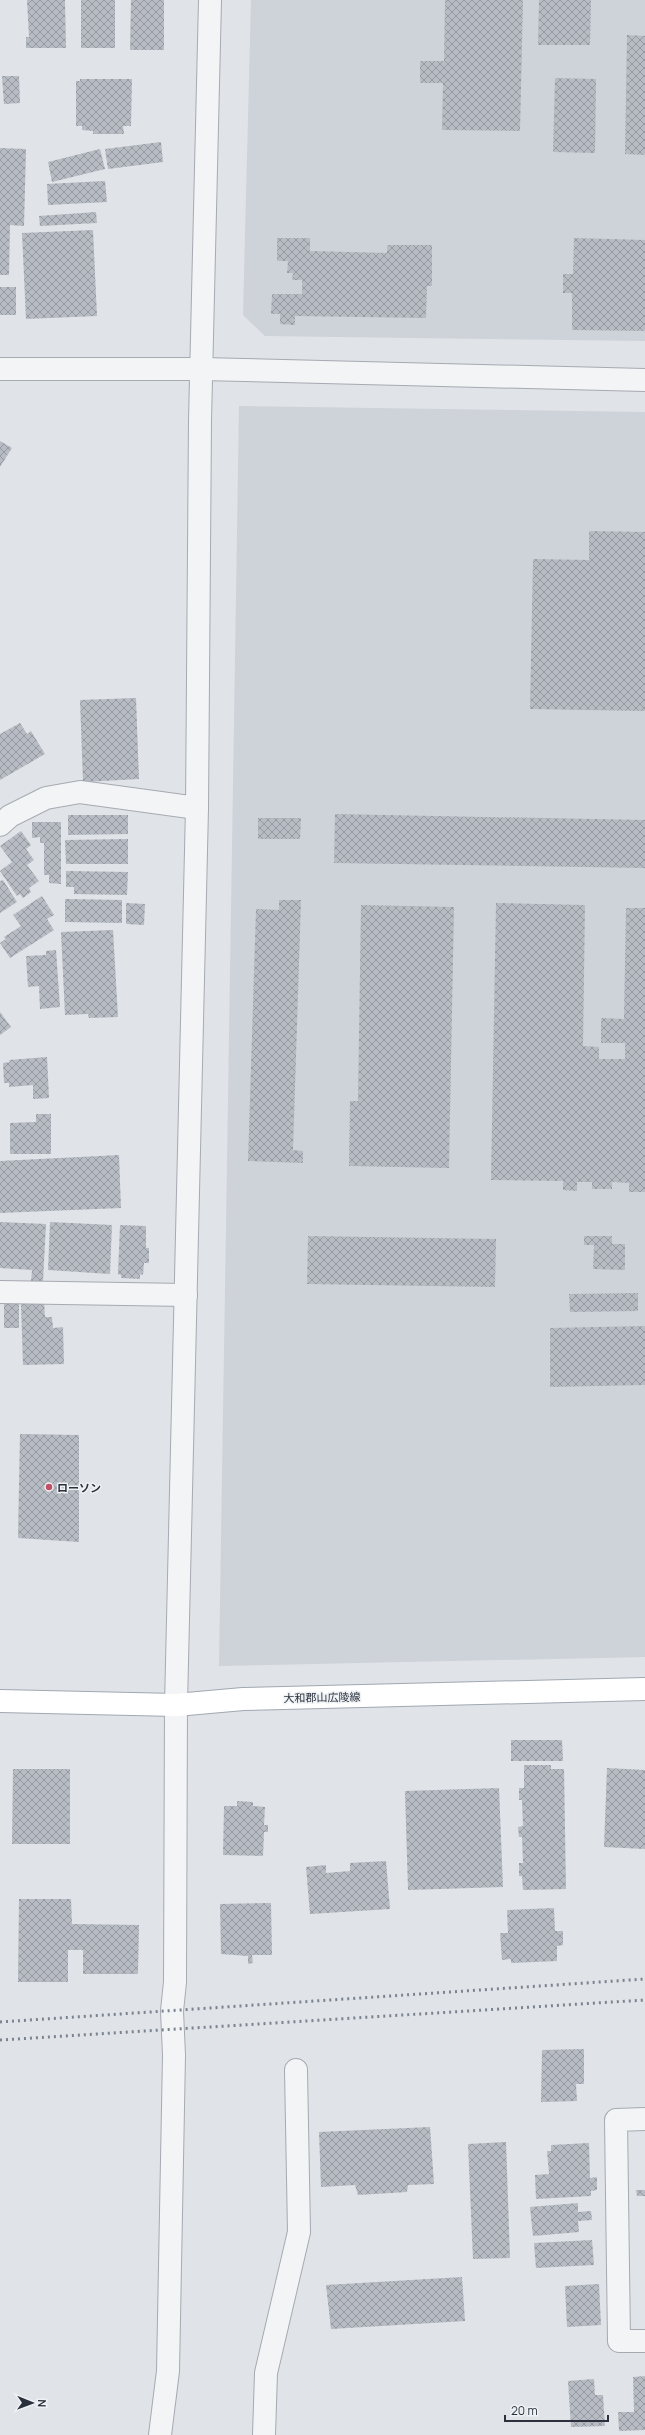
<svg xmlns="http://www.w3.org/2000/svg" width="645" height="2435" viewBox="0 0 645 2435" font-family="Manrope,'Noto Sans JP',sans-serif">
<defs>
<pattern id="building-cross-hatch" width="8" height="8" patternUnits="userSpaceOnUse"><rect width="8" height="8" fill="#b7bcc4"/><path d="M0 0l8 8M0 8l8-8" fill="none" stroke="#9599a0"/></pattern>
</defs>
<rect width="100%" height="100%" fill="#e0e3e7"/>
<g fill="#ced2d9">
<polygon points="251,0 645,0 645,341 265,336 243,315"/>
<polygon points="239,406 645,412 645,1657 219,1666"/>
</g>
<g fill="url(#building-cross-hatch)">
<polygon points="27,0 65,0 66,48 26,48 26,37 29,37"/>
<rect x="81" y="0" width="34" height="48"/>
<polygon points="131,0 164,0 164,50 130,50"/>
<polygon points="445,0 523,0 520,131 442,130 443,83 420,83 420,61 444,61"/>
<polygon points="539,0 591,0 590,45 538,45"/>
<polygon points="627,35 645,36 645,155 625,154"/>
<polygon points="2,76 19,76 20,103 4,104"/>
<polygon points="555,78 596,79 595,153 553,152"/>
<polygon points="80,79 132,79 131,126 123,126 124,134 93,134 93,131 82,130 82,126 76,126 76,81 80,81"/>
<polygon points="161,142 163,162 108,169 105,149"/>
<polygon points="0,148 26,149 24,226 10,225 9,275 0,275"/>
<polygon points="100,149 105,169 52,182 48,162"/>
<polygon points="105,181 107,202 48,205 47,184"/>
<polygon points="96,212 97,223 40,226 39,216"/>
<polygon points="93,230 97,316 26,319 22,233"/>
<polygon points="277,238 310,238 310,251 387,253 387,245 432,245 432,286 427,286 426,318 295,316 295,325 280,324 280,314 271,314 272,294 302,294 302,280 292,280 293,273 287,273 288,261 277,261"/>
<polygon points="574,238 645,240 645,331 572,330 572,293 563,293 563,274 573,274"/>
<rect x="0" y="287" width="16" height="28"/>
<polygon points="0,441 12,448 0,467"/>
<polygon points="589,531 645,532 645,711 530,709 533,559 589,560"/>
<polygon points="136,698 139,779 83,782 80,700"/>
<polygon points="20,723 27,734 31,731 45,754 0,780 0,734"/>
<polygon points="335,814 645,820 645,868 334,863"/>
<polygon points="68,815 128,815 128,834 68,835"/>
<polygon points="258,818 301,818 300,839 258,839"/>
<polygon points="32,822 61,822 61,884 49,883 49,875 44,875 44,843 40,843 40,837 32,838"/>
<polygon points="21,831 31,845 26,849 34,860 27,865 39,881 29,888 31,892 23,898 20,894 17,896 0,871 12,862 0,846"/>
<polygon points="128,839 128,864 66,864 65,840"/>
<polygon points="66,871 128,872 127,895 74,894 74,887 66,887"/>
<polygon points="3,880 17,902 0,913 0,881"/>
<polygon points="42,896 54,915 47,919 54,930 10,958 0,943 6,939 4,937 21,926 13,915"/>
<polygon points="65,899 122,900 122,923 65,922"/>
<polygon points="279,900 301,900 293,1150 303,1151 303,1163 248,1161 256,909 279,910"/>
<polygon points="126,903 145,904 144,925 126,924"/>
<polygon points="496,903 585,905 583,1046 599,1047 599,1059 625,1059 625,1043 601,1043 601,1018 624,1019 626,908 645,908 645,1192 629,1192 629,1183 612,1182 612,1189 592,1189 592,1182 577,1182 577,1191 563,1190 563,1181 491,1180"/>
<polygon points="361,905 454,907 449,1168 349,1166 350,1101 358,1101"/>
<polygon points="113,930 118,1017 89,1018 88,1014 65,1015 61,932"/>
<polygon points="56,950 60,1007 40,1009 39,986 28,987 26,956 46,955 46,951"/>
<polygon points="0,1012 11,1027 0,1035"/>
<polygon points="47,1057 49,1098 33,1099 33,1085 9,1087 9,1083 4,1083 3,1063 10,1062 9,1060"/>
<polygon points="36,1114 51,1114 51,1154 10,1154 10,1123 36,1122"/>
<polygon points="119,1155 121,1208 0,1213 0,1161"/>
<polygon points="0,1222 46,1224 43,1281 31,1281 32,1270 0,1268"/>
<polygon points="50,1222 112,1225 110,1274 48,1270"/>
<polygon points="120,1225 146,1226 146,1248 149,1248 149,1263 144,1263 143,1275 140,1274 140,1279 121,1278 121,1275 118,1274"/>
<polygon points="308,1236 496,1239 495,1287 307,1284"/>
<polygon points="584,1236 612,1236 612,1244 625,1244 625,1270 593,1269 594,1245 584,1245"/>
<polygon points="638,1293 638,1311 570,1312 569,1294"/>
<polygon points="19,1303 19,1328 4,1328 4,1304"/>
<polygon points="44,1303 45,1317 52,1317 53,1328 63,1327 64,1364 23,1365 21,1304"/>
<polygon points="645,1326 645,1385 550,1387 550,1328"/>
<polygon points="20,1434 79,1435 79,1542 18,1538"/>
<polygon points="511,1740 562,1740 563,1761 511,1761"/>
<polygon points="524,1765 551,1765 551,1769 564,1769 566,1889 523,1890 522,1876 519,1876 519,1863 523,1863 522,1837 519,1837 518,1827 523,1826 522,1800 519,1800 519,1788 524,1788"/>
<polygon points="607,1768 645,1770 645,1849 604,1847"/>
<polygon points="13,1769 70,1769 70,1844 12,1844"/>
<polygon points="499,1788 503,1887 408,1890 405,1791"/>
<polygon points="237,1801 253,1802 253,1806 265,1807 264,1825 268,1825 268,1832 264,1832 263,1856 223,1855 224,1806 237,1806"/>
<polygon points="386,1861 390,1909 310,1914 306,1867 326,1865 326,1873 350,1871 350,1863"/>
<polygon points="19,1899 71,1899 72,1924 139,1925 138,1974 83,1974 83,1950 68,1950 68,1982 18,1982"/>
<polygon points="271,1903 272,1955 252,1955 253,1963 248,1964 248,1956 221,1954 220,1904"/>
<polygon points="554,1908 555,1931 563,1931 563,1945 557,1946 557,1961 511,1963 511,1959 502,1960 500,1933 508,1933 507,1910"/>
<polygon points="584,2049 584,2084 576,2084 577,2101 541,2102 542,2050"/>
<polygon points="430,2127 434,2184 408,2185 407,2192 358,2195 355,2185 321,2187 319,2132"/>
<polygon points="506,2142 510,2258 473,2259 468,2144"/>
<polygon points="589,2143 590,2178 597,2177 597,2190 591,2191 591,2196 536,2199 535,2175 549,2174 547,2151 551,2151 551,2145"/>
<polygon points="636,2190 645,2190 645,2196 637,2196"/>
<polygon points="578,2203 578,2212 591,2211 592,2220 578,2221 579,2232 533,2236 530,2207"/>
<polygon points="592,2240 594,2265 536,2268 534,2243"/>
<polygon points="462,2277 465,2321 331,2329 326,2285"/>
<polygon points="599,2284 601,2325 567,2327 565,2286"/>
<polygon points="645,2376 645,2430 619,2431 618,2412 634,2412 633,2377"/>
<polygon points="594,2379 595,2395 603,2395 605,2426 571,2427 568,2381"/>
</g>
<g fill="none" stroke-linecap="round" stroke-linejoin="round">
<defs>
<g id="minor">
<polyline points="0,369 201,369 645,380"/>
<polyline points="0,825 10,816 46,798 80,792 197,808"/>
<polyline points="0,1292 186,1295"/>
<polyline points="645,2119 616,2120 619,2341 645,2341"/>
<polyline points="160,2435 168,2371 174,2055 172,2011 175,1982 176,1705 197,808 200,421 210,0"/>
<polyline points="264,2435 266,2373 299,2232 296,2070"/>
</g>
<polyline id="major" points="0,1701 176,1705 243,1699 645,1689"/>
</defs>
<use href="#minor" stroke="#a6aab1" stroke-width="24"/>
<use href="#major" stroke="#a0a8b2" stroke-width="24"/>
<use href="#minor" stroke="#f2f4f6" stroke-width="22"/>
<use href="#major" stroke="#fff" stroke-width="22"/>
<g stroke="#7b838f" stroke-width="3" stroke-dasharray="2 4" stroke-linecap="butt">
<polyline points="0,2022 645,1979"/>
<polyline points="0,2040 645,2000"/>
</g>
</g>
<circle fill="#c15064" stroke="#eff2f5" stroke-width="1.5" cx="49" cy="1487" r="4"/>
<g text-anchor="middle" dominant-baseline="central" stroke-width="3" stroke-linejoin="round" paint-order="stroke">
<g font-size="11" font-weight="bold" fill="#2a313d" stroke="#eff2f5" text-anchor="start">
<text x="57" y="1487">ローソン</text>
</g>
<g font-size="11" fill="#2a313d" stroke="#eff2f5">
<text transform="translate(322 1697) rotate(-1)">大和郡山広陵線</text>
</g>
</g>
<g transform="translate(32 2403) rotate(91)" stroke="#eff2f5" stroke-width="3" paint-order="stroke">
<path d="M0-3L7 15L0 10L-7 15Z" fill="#2a313d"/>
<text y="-6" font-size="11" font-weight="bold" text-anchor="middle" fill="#2a313d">N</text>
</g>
<path d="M505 2415v6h103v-6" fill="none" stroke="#2a313d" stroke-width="2"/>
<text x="511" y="2415" font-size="12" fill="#2a313d" stroke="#eff2f5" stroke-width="3" paint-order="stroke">20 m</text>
</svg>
